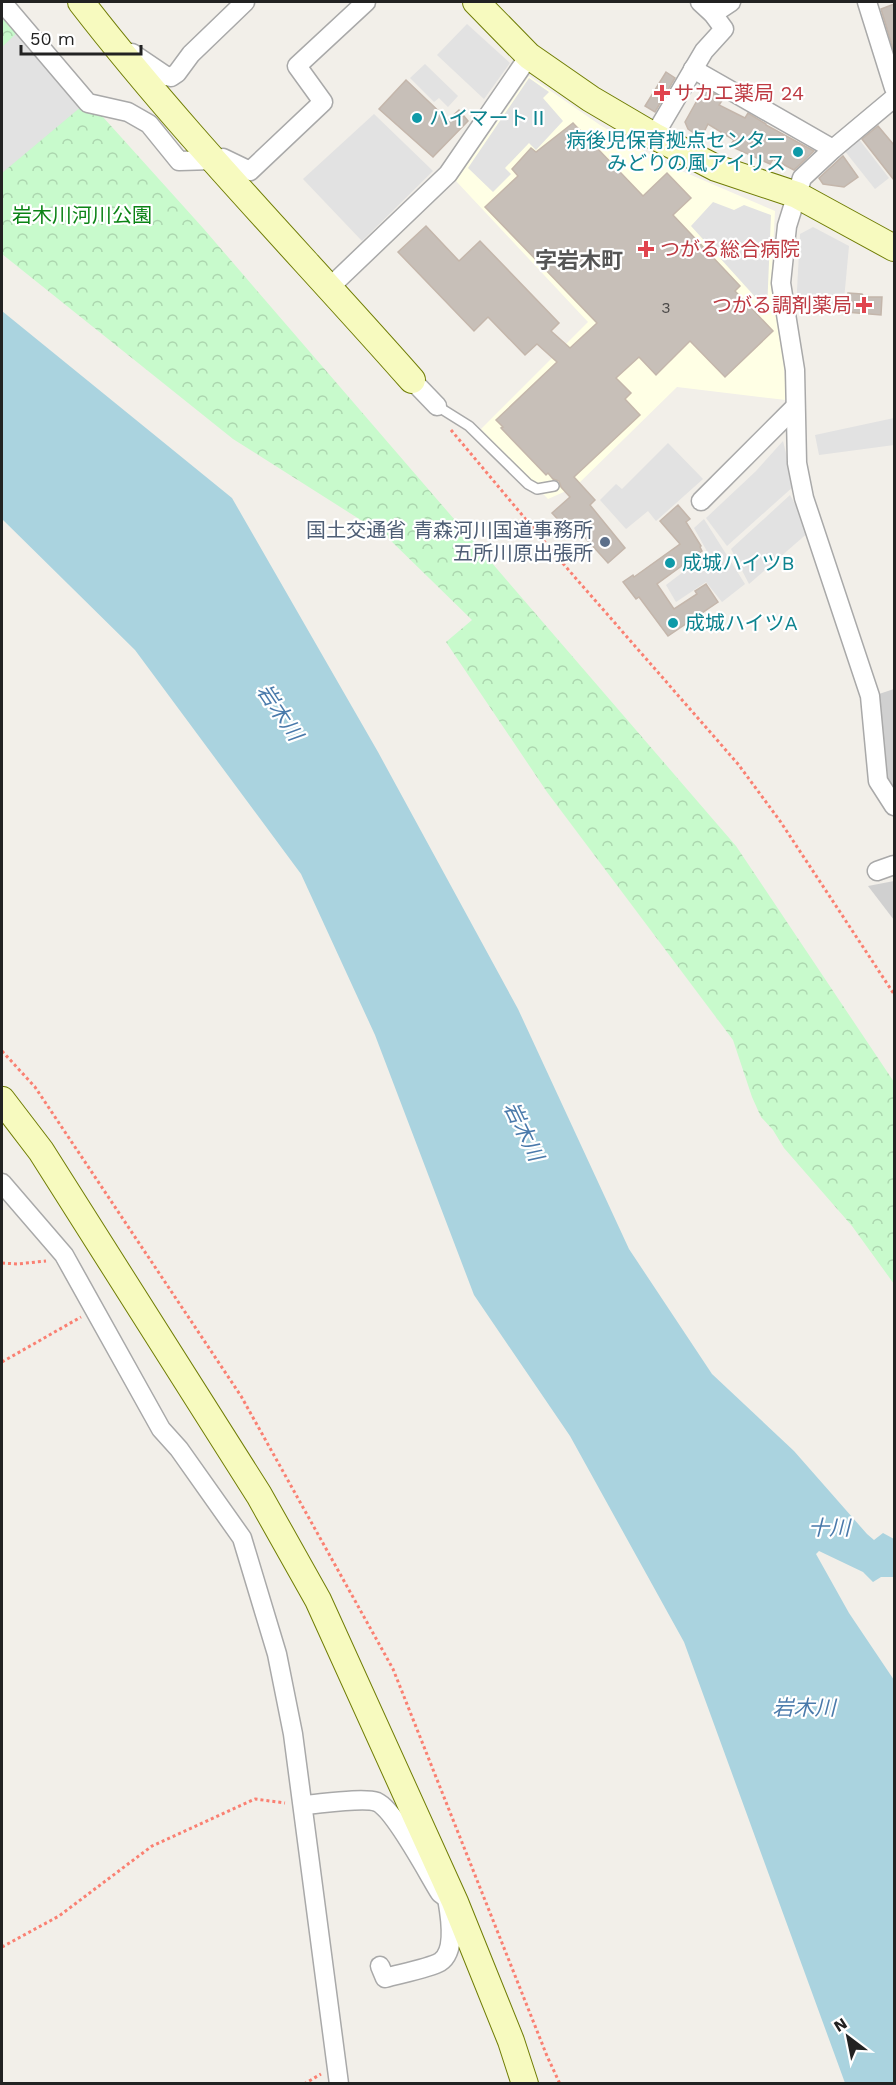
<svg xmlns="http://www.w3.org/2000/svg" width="896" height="2085" viewBox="0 0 896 2085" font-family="'Work Sans','Noto Sans JP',sans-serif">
<defs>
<pattern id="park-crowns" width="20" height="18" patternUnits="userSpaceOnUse" patternTransform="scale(1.5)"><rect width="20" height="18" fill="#c8facc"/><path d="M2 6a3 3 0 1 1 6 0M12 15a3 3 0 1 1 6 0" fill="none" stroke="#acd6af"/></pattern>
</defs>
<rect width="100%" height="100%" fill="#f2efe9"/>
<polygon fill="#ffffe5" points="529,76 600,125 670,166 775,211 771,288 783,349 786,400 677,387 575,487 548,499 481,429 588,322 456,181"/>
<g fill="#d0d0d0">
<polygon points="894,689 894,794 888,784 876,695"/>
<polygon points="894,881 894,920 868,886"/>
</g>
<polygon fill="url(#park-crowns)" points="2,5 203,228 736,846 894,1082 894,1284 852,1226 784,1148 773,1130 761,1117 752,1097 733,1040 547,792 446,642 472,620 386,536 233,439 2,254"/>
<g fill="#e2e2e2">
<polygon points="467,24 510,63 484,99 437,55"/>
<polygon points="18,32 82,106 2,173 2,47"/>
<polygon points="425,64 458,96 448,107 439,98 434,102 410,78"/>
<polygon points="529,78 549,92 543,98 563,121 536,150 529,143 505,168 511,174 493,192 468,168"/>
<polygon points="374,114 433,171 362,241 303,179"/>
<polygon points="858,138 889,178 875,189 844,150"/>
<polygon points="713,202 734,210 744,205 771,215 767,310 691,226"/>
<polygon points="813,227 849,246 843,311 796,309 800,234"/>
<polygon points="894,418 894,445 819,455 815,435"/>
<polygon points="783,441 794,486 727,546 706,518 756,471"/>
<polygon points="668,443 703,479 656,521 648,511 626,529 600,500 616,484 622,489"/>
<polygon points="790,495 810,531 749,584 731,549"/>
<polygon points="704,519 745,584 722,602 706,582 676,602 666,585 708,553 694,528"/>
</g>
<polygon fill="#aad3df" points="2,311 232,498 378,752 518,1009 629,1249 712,1374 794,1451 867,1534 874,1540 883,1533 894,1539 894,1577 881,1577 873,1582 863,1572 819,1551 816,1554 849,1613 894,1680 894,2083 845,2083 684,1642 570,1436 474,1295 375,1035 301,874 135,650 2,519"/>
<g fill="#c7bfb8" stroke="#c4b6ab" stroke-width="1.5">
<polygon points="894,4 894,52 881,9"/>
<polygon points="666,72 675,78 655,112 645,106"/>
<polygon points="406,80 448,120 459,110 468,121 433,157 379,109"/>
<polygon points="704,88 723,99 719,105 745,118 748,113 766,124 766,125 814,151 794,170 773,159 770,164 730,146 734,140 708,124 704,132 694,133 688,129 685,122"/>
<polygon points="573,123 643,196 667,173 691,198 673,215 740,286 735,291 773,331 725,377 690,341 656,375 639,357 616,378 631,393 625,399 640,415 574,477 595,500 590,505 625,548 608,563 571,522 565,527 552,513 570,497 561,487 559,481 553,479 548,473 546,475 501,428 503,427 496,420 557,362 537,344 525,355 488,317 474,331 398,252 426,226 459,261 480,241 559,323 551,331 570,348 597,323 485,207 518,176 512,169 531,148 536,152"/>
<polygon points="878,126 894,145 894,180 862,139"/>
<polygon points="843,156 858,177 844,187 823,184 819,178"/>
<polygon points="848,293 862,294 864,297 882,297 881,315 846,312"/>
<polygon points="678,505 690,519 686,522 701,546 700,547 702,551 657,584 674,609 697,594 695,591 706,584 718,602 668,636 639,597 636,599 623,582 633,575 634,577 680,544 660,521"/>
</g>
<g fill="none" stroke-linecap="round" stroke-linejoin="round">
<defs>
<polyline id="lane" points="437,406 469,426 528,484 537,489 554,486"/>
<g id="street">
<polyline points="2,2 88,103 128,112 149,124 179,161 214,160 223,158 250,171 323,102 297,66 366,2"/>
<polyline points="867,2 894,88"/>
<polyline points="713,14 731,2"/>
<polyline points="130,55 132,53 166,76 171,77 177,73 191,54 245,2"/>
<polyline points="693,69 833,149"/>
<polyline points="894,98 833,149 802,178 787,226 781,283 795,370 797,463 804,498 870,696 878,781 894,806"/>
<polyline points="654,136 704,51 724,29 713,14 700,2"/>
<polyline points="330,287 448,174 529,56"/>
<polyline points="412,380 437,406"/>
<polyline points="701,501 795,407"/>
<polyline points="877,871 894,865"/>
<polyline points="2,1183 64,1255 161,1429 179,1449 242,1538 277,1654 293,1734 339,2084"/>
<path d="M303,1805c17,-1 60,-8 74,-3 18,8 51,72 63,91l4,3"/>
<path d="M380,1966l5,12c14,-4 45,-10 55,-16 17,-11 10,-47 7,-64"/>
</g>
<g id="secondary">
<path d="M81,2c102,132 220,252 331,378"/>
<polyline points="476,2 529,56 591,99 654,136 716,168 797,195 894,248"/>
<polyline points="2,1100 41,1151 259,1495 318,1600 455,1902 511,2041 525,2084"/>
</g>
</defs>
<use href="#lane" stroke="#a9a9a9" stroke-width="12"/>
<use href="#street" stroke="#a9a9a9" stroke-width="21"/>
<use href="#secondary" stroke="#707d05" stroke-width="28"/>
<g stroke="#fa8072" stroke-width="3" stroke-dasharray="3 3" stroke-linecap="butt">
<polyline points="451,430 559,559 738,764 780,821 894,994"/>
<polyline points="2,1051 35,1087 241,1396 393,1669 547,2056 560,2084"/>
<polyline points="2,1263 17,1264 46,1261"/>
<polyline points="2,1362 81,1317"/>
<polyline points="2,1947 59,1916 152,1846 255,1799 285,1803"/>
<polyline points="304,2084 321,2074"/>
</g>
<use href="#lane" stroke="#fff" stroke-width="9"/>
<use href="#street" stroke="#fff" stroke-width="18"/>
<use href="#secondary" stroke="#f7fabf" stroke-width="26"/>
</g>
<g fill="#e0444e" stroke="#fff" stroke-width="2">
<path d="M659 84h6v6h6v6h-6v6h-6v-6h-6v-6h6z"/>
<path d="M643 240h6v6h6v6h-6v6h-6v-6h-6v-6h6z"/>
<path d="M861 296h6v6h6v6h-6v6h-6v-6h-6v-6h6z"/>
</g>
<g fill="#0f9aa8" stroke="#fff" stroke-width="2">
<circle cx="417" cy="118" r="6"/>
<circle cx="798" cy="152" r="6"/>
<circle cx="670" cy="563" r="6"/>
<circle cx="673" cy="623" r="6"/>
</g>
<circle fill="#5c6f8a" stroke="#fff" stroke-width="2" cx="605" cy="542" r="6"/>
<g text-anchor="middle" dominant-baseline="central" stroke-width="4.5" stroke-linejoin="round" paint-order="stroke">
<g font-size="16" fill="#4b4948">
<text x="666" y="307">3</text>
</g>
<g font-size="20" fill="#be3a42" stroke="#fff" text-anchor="start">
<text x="674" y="93">サカエ薬局 24</text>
<text x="660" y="249">つがる総合病院</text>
<text x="852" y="305" text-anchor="end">つがる調剤薬局</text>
</g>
<g font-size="20" fill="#0d838f" stroke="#fff" text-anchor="start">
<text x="429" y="118">ハイマートⅡ</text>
<text x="786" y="140" text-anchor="end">病後児保育拠点センター<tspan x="786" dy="23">みどりの風アイリス</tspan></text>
<text x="682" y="563">成城ハイツB</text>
<text x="685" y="623">成城ハイツA</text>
</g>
<g font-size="20" fill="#0c8416" stroke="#fff">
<text x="82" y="215">岩木川河川公園</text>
</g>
<g font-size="20" fill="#4e5e75" stroke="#fff" text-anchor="end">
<text x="593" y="530">国土交通省 青森河川国道事務所<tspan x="593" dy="23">五所川原出張所</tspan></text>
</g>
<g font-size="21" font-style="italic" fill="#4a7aab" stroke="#fff">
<text transform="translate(280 712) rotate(56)">岩木川</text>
<text transform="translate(524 1131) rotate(64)">岩木川</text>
<text x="829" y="1527">十川</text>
<text x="804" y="1707">岩木川</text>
</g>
<g font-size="22" font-weight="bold" fill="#555" stroke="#fff">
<text x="579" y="260">字岩木町</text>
</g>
</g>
<rect width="896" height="2085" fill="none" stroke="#222222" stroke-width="6"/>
<g transform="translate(848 2037) rotate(328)" stroke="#ffffff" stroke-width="4.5" paint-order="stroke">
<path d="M0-4.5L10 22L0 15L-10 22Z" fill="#222222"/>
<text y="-9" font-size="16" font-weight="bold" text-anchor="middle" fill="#222222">N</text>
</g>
<path d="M21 45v9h120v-9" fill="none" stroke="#222222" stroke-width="3"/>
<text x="30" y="45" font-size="18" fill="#222222" stroke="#ffffff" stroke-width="4.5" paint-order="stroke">50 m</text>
</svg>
